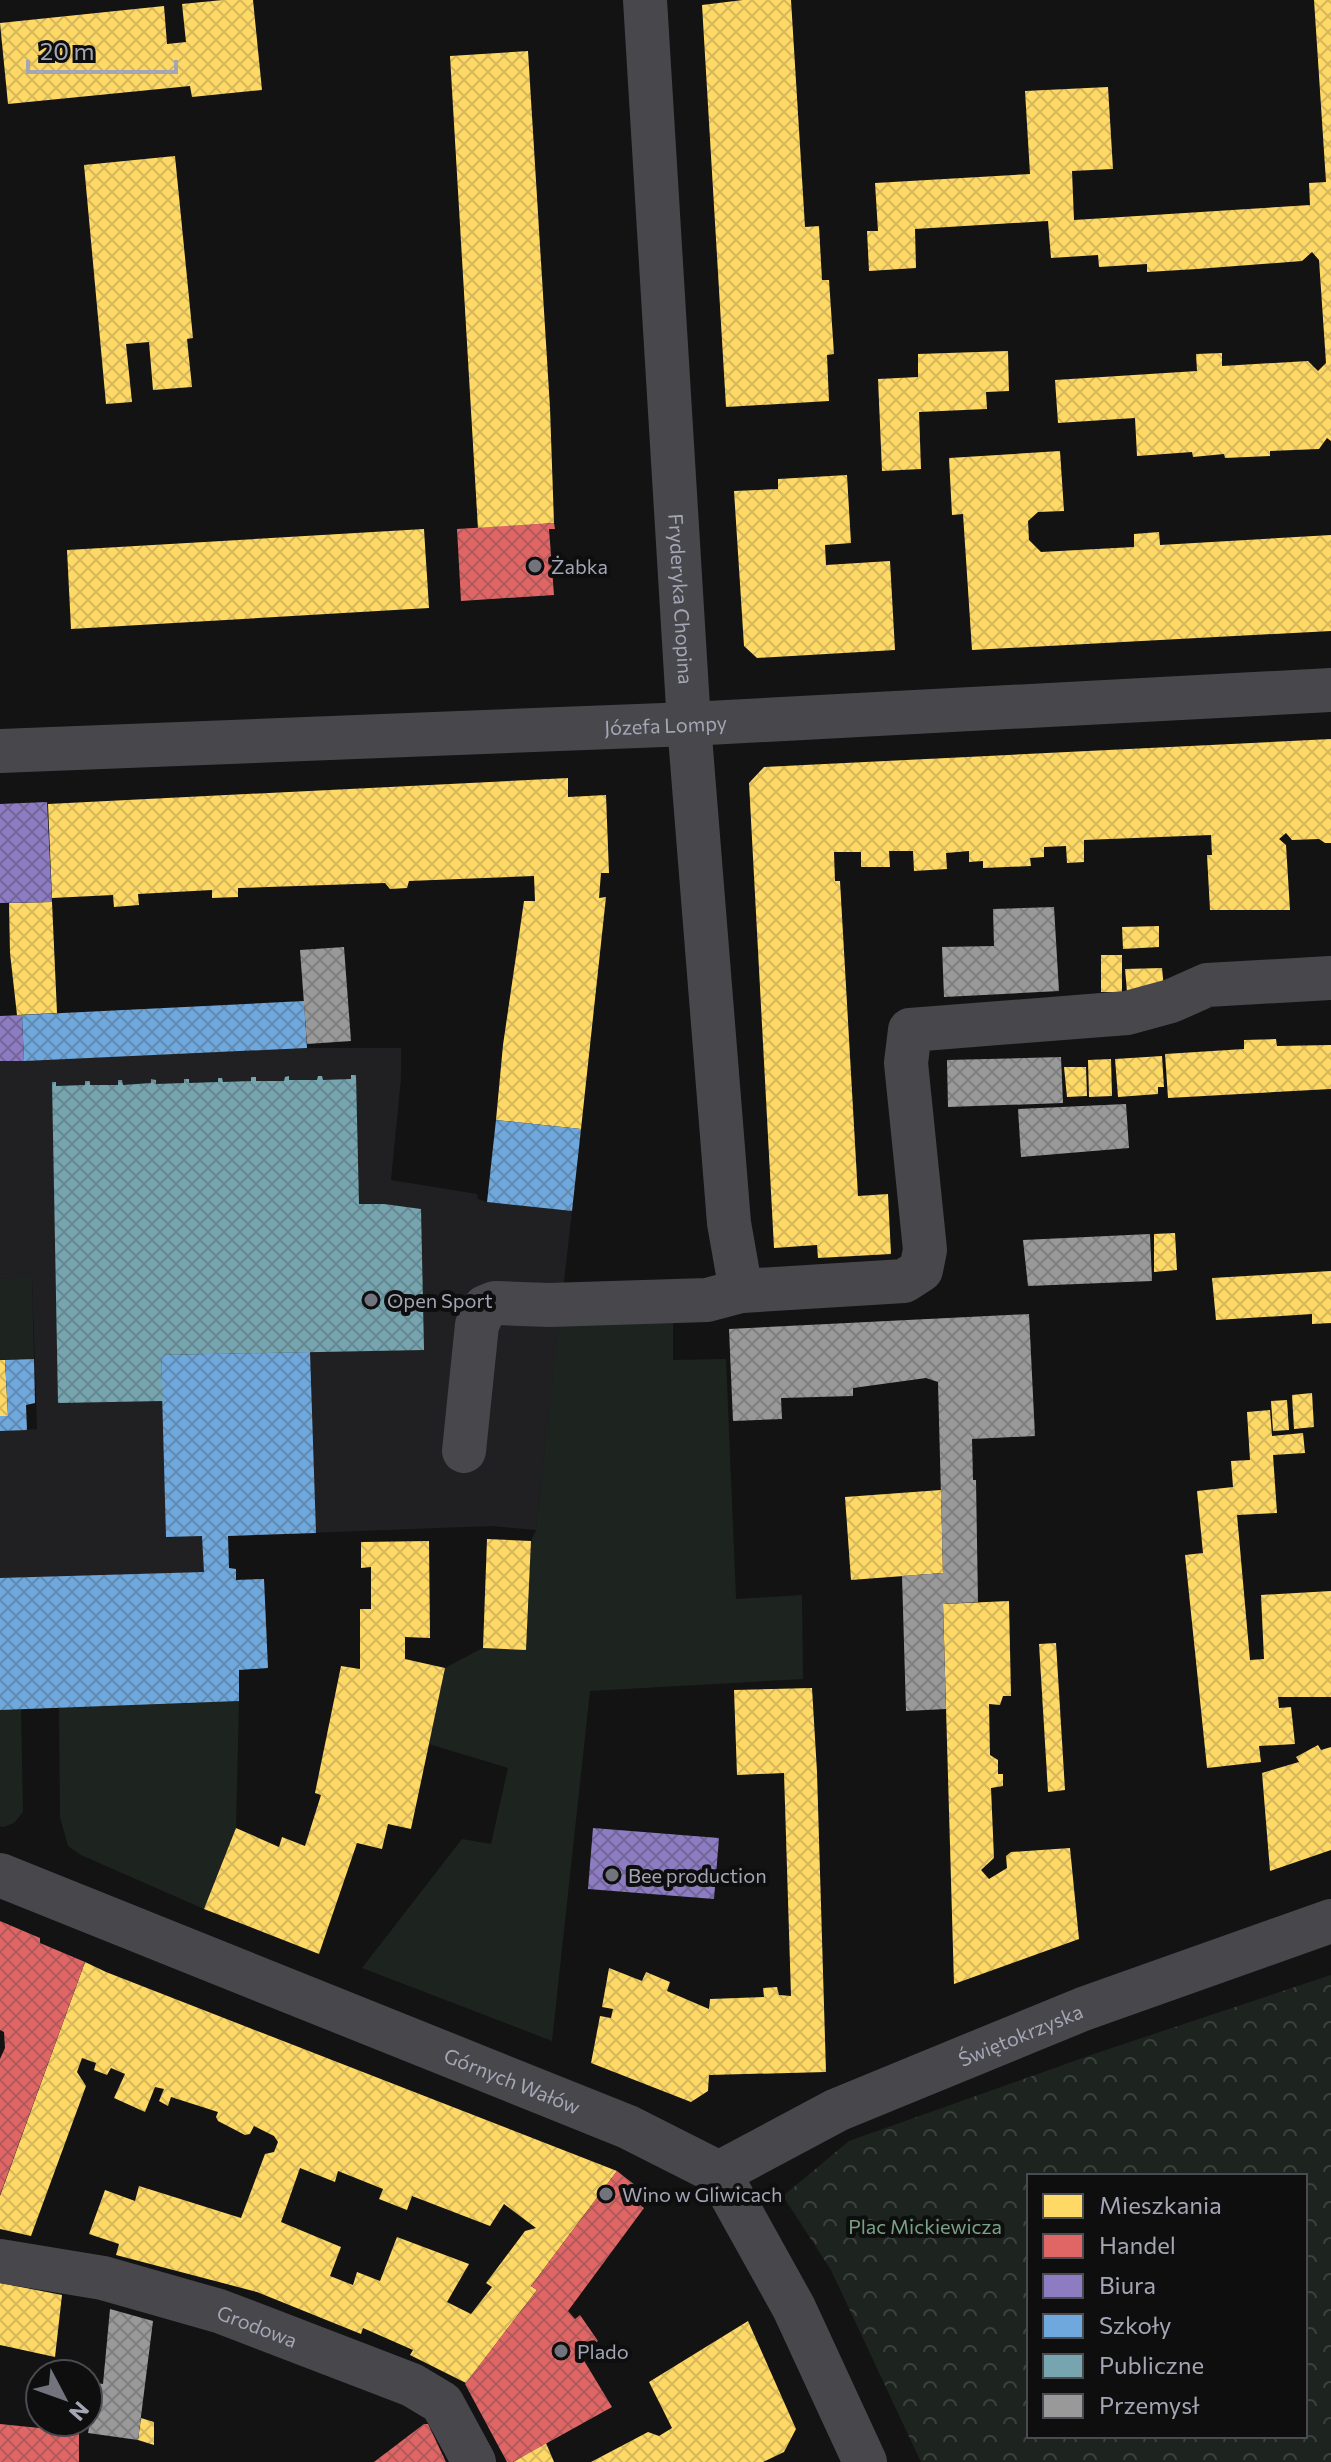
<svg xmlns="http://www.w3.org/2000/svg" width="1331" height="2462" viewBox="0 0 1331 2462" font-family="Commissioner,sans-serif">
<defs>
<pattern id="forest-crowns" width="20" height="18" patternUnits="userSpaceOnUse" patternTransform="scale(2)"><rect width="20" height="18" fill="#1d241f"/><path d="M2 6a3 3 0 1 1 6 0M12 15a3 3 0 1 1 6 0" fill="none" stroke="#3b413d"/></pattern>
<pattern id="homes-cross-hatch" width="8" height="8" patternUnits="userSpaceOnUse" patternTransform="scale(2)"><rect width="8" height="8" fill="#ffd966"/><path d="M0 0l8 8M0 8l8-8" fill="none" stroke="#d6b85c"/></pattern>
<pattern id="shops-cross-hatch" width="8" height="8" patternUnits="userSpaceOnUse" patternTransform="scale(2)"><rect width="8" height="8" fill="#e06666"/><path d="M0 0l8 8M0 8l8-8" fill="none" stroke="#b4595a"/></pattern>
<pattern id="offices-cross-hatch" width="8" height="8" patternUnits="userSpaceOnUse" patternTransform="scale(2)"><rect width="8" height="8" fill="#8e7cc3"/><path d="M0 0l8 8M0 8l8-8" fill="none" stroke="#726699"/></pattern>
<pattern id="schools-cross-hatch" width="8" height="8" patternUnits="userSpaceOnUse" patternTransform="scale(2)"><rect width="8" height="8" fill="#6fa8dc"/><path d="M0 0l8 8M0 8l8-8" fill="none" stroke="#608ab2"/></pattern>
<pattern id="public-cross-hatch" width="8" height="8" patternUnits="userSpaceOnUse" patternTransform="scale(2)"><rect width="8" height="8" fill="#76a5af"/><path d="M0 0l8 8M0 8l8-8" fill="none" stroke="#658891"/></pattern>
<pattern id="industry-cross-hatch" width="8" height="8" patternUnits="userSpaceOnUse" patternTransform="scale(2)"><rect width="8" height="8" fill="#999"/><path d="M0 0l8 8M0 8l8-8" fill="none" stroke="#7f7f80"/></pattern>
</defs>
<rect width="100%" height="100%" fill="#131314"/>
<polygon fill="#202022" points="307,1048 401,1048 401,1078 391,1180 477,1194 478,1199 487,1202 572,1211 536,1530 492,1526 228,1536 229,1568 236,1569 236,1580 264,1579 268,1668 239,1670 239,1701 0,1710 0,1431 37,1429 32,1278 0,1279 0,1061"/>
<g fill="#1d241f">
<polygon points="32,1277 34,1359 0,1360 0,1279"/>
<polygon points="561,1305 673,1314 673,1360 726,1359 736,1599 802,1595 803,1679 590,1691 552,2041 362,1968 462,1839 491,1844 508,1768 429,1744 445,1668 483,1648 526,1649 531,1541 536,1530"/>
<polygon points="239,1701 236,1828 204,1909 81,1855 68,1846 60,1817 59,1708"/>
<polygon points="21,1709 23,1812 14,1823 3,1827 0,1826 0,1710"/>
</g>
<path fill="url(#forest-crowns)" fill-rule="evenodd" d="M1331,1975v487h-410l-90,-192 -48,-74 66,-55 245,-87zM1029,2176h276v260h-276z"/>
<g fill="url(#homes-cross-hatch)" fill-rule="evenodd">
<polygon points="223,0 253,0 262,90 192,97 190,86 8,104 0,23 164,6 167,44 186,42 182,4"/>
<polygon points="743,0 791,0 805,227 819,226 822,280 829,280 834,354 827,355 829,401 726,407 702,5"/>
<polygon points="1314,0 1331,0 1331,441 1327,438 1319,449 1270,451 1270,456 1225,458 1224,454 1193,457 1192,452 1137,456 1135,418 1058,423 1055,380 1197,371 1196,354 1222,353 1222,366 1308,361 1318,371 1326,363 1319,260 1312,252 1302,261 1197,269 1147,272 1147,264 1099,267 1098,255 1051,258 1048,221 915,229 916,268 869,271 867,231 878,231 875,183 1030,174 1025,91 1108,87 1113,169 1072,171 1074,220 1310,205 1309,183 1326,182"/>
<polygon points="528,51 550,408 554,523 478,529 450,56"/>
<polygon points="175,156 193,338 187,339 192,387 153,390 149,342 126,344 132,402 106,404 84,165"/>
<polygon points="1008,351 1009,391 986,392 987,409 919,412 921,469 882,471 878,379 918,377 918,354"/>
<polygon points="1060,451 1064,511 1038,512 1028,521 1029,540 1041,552 1134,547 1134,534 1159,532 1160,545 1331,535 1331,631 972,650 963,514 952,515 949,458"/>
<polygon points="847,475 851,543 825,545 826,565 890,561 895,650 757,658 744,646 734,491 778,489 778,479"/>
<polygon points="424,529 429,608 71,629 67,550"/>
<polygon points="1331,739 1331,843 1325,843 1319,839 1292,840 1286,833 1279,839 1286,845 1290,910 1210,910 1207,855 1212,855 1211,835 1084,840 1084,862 1067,863 1066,846 1044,847 1044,857 1030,858 1031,866 983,868 983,861 969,862 969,851 946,853 947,869 914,871 913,851 889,851 890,867 861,867 861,852 834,852 835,881 840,881 858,1196 888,1194 891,1254 818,1258 817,1245 774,1248 749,783 764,767"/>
<polygon points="568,778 568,797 606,795 609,873 601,873 599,898 606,897 581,1129 496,1120 503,1045 524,901 535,901 534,876 409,881 407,888 390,889 385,883 238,888 238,897 212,898 212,890 138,894 139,905 114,907 113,895 52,898 48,804"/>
<polygon points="52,902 57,1013 17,1015 10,953 9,903"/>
<polygon points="1159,926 1159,947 1123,949 1122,927"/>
<rect x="1101" y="955" width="21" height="37"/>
<polygon points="1162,968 1164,989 1127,992 1125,969"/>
<polygon points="1276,1039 1277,1046 1331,1045 1331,1089 1168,1098 1165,1054 1244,1049 1244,1040"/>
<polygon points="1162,1056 1164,1087 1158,1087 1158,1094 1118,1097 1115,1059"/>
<polygon points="1111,1059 1112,1096 1089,1097 1088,1060"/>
<polygon points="1064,1067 1086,1067 1087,1096 1067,1097"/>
<polygon points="1175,1233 1177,1270 1154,1272 1154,1234"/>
<polygon points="1331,1271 1331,1323 1312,1324 1312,1314 1216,1320 1212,1278"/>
<polygon points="0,1360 5,1360 8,1416 0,1416"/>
<polygon points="1312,1393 1314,1427 1294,1429 1292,1395"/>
<polygon points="1287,1400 1289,1430 1273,1431 1271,1401"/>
<polygon points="1270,1410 1272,1436 1303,1433 1305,1453 1273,1455 1277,1513 1237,1515 1250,1660 1264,1659 1261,1595 1331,1591 1331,1697 1278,1697 1279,1708 1291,1707 1295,1744 1259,1746 1261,1762 1207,1768 1185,1555 1203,1553 1197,1491 1233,1487 1231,1461 1250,1460 1247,1412"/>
<polygon points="941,1490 943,1573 851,1580 845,1497"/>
<polygon points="487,1539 531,1541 526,1650 483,1648"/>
<polygon points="429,1541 430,1638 405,1637 405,1659 445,1668 411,1829 388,1824 382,1849 357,1843 319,1954 204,1909 236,1828 279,1847 282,1837 305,1846 321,1795 315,1793 341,1666 360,1669 360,1609 371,1609 371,1567 361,1568 361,1542"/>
<polygon points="1009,1601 1011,1696 1003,1696 1000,1705 989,1704 990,1755 998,1760 998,1774 1003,1774 1003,1786 991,1788 994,1858 981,1870 989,1879 1007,1868 1006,1856 1011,1852 1070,1848 1079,1939 954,1984 943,1604"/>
<polygon points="1056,1643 1065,1790 1048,1792 1039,1644"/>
<polygon points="812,1688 817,1772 826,2072 709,2075 708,2091 691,2102 591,2063 600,2016 611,2018 613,2009 602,2007 609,1968 642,1981 646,1972 670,1982 667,1991 709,2009 710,1999 764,1997 763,1988 777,1987 779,1995 791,1996 784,1773 737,1775 734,1690"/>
<polygon points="1318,1745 1321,1750 1331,1747 1331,1850 1270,1871 1262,1773 1299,1762 1296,1757"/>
<path d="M85,1962l21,10 511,199 -86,115 6,4 -71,93 -56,-28 3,-5 -50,-22 -2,6 -104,-42 -141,-37 3,-11 -30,-10 16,-44 30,11 4,-15 102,32 24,-64 9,-2 4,-10 -4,-6 -20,-10 -4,8 -5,1 -27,-14 -2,-4 2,-5 -47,-15 -3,9 -9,-5 5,-12 -9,-2 -10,25 -31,-14 11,-24 -14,-6 -4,7 -13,-5 2,-7 -14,-5 -5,14 9,14 -55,150 -31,-7v-33zM300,2168l35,14 3,-11 45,18 -4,10 28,11 5,-14 78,30 14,-22 32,24 -11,3 -39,52 6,4 -21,27 -24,-12 22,-38 -72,-27 -17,44 -23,-9 -4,13 -23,-9 11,-29 -60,-25z"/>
<polygon points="0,2283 62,2295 55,2357 0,2345"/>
<polygon points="748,2321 796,2429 784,2452 763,2462 591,2462 648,2432 659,2436 672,2428 649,2382"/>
<polygon points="141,2418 154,2422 154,2445 138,2440"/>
<polygon points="546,2443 554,2462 513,2462"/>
</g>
<g fill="url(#shops-cross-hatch)">
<polygon points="554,523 555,529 549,529 554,595 461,601 457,529"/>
<polygon points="0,1921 40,1938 40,1943 85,1962 0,2195 0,2059 5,2048 4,2032 0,2030"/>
<polygon points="617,2171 635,2185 632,2199 644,2208 568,2311 575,2319 580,2315 598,2341 580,2354 612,2407 513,2462 507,2462 465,2384 537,2290 531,2286"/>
<polygon points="0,2424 79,2432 79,2462 0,2462"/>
<polygon points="424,2424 428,2424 446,2462 374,2462"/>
</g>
<g fill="url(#offices-cross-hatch)">
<polygon points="47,802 52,902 0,903 0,804"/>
<polygon points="22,1015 24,1061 0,1061 0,1016"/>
<polygon points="593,1828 719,1838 714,1899 588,1889"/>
</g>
<g fill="url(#schools-cross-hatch)">
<polygon points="304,1001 307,1048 24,1061 22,1015"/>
<polygon points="496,1120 581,1129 572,1211 487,1202"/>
<polygon points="310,1352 316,1533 228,1536 229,1568 236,1569 236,1580 264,1579 268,1668 239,1670 239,1701 0,1710 0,1578 204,1572 202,1536 166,1537 161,1355"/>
<polygon points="34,1359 35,1403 26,1405 27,1430 0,1431 0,1416 8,1416 5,1360"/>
</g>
<polygon fill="url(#public-cross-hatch)" points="351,1075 356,1075 359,1204 384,1204 421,1209 424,1350 161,1355 163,1401 58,1403 52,1082 56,1082 56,1086 85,1085 85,1081 90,1081 90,1085 118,1085 118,1080 122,1080 123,1085 151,1083 151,1079 156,1080 156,1084 184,1083 184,1079 189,1079 189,1083 218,1082 218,1078 222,1078 223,1082 251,1081 251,1077 256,1077 256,1081 284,1081 285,1077 289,1076 289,1080 317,1080 318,1076 322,1076 323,1080 351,1079"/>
<g fill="url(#industry-cross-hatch)">
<polygon points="1054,907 1059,991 944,997 942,947 994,946 993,909"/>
<polygon points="344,947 351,1041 307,1044 300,950"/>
<polygon points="1061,1057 1063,1103 948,1107 947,1060"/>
<polygon points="1126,1104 1129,1148 1021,1157 1018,1109"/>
<polygon points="1150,1234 1152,1281 1028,1286 1023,1240"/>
<polygon points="1029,1314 1035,1436 972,1439 973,1480 976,1480 978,1602 943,1604 946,1709 906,1711 902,1576 943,1573 938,1382 926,1378 853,1388 853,1396 781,1398 782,1419 733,1421 729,1329"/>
<polygon points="110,2309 153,2321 138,2440 88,2433 97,2383 103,2384"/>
</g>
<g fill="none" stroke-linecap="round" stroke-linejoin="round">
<g stroke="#48484c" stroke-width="44">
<path id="s1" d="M645,0l44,724 40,499 12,68"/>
<path id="s2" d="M0,751l689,-27 642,-34"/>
<polyline points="464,1451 477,1325 485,1307 495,1303 549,1305 707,1300 741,1291 904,1281 921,1270 925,1250 906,1063 910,1030 1127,1013 1171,1001 1207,985 1330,978"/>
<path id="s3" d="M0,1875l628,252 91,46 75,135 71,154"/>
<path id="s4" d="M719,2173l118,-63 246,-101 248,-88"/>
<path id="s5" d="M0,2261l103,17 116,33 193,74 30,18 32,59"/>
</g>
</g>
<g fill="#71737d" stroke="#0e0e0f" stroke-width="3">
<circle cx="535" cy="566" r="8"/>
<circle cx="371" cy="1300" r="8"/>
<circle cx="612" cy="1875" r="8"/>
<circle cx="606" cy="2194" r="8"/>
<circle cx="561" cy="2351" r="8"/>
</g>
<g text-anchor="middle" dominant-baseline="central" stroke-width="8" stroke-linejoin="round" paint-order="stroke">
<g font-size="20" fill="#a4a6b5" stroke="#0e0e0f" text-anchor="start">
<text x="551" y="566">Żabka</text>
<text x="387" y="1300">Open Sport</text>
<text x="628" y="1875">Bee production</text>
<text x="622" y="2194">Wino w Gliwicach</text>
<text x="577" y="2351">Plado</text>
</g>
<g font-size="20" fill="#a4a6b5" stroke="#0e0e0f">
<text stroke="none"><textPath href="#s1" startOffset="600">Fryderyka Chopina</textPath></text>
<text stroke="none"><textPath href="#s2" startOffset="666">Józefa Lompy</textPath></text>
<text stroke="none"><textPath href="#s4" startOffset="332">Świętokrzyska</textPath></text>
<text stroke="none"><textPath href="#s3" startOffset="552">Górnych Wałów</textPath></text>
<text stroke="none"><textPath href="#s5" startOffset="266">Grodowa</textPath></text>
</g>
<g font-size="20" fill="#7aa185" stroke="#0e0e0f">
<text x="925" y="2226">Plac Mickiewicza</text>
</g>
</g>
<rect x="1027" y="2174" width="280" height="264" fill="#0e0e0f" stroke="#4a4b51" stroke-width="2"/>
<rect x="1043" y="2194" width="40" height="24" fill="#ffd966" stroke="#4a4b51" stroke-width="2"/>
<text x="1099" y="2214" font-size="24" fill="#a4a6b5">Mieszkania</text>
<rect x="1043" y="2234" width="40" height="24" fill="#e06666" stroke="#4a4b51" stroke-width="2"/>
<text x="1099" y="2254" font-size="24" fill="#a4a6b5">Handel</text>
<rect x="1043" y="2274" width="40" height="24" fill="#8e7cc3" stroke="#4a4b51" stroke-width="2"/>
<text x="1099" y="2294" font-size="24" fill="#a4a6b5">Biura</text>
<rect x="1043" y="2314" width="40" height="24" fill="#6fa8dc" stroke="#4a4b51" stroke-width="2"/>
<text x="1099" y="2334" font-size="24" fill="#a4a6b5">Szkoły</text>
<rect x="1043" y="2354" width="40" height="24" fill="#76a5af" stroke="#4a4b51" stroke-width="2"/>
<text x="1099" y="2374" font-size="24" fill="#a4a6b5">Publiczne</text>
<rect x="1043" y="2394" width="40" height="24" fill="#999999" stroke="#4a4b51" stroke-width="2"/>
<text x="1099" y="2414" font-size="24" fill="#a4a6b5">Przemysł</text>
<g transform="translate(64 2398) rotate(131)"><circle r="38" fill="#0e0e0f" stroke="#4a4b51" stroke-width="2"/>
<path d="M0-6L14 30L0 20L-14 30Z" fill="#71737d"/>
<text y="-12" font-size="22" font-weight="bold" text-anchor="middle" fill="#a4a6b5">N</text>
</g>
<path d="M28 60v12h148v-12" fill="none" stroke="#a4a6b5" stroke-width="4"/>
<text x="40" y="60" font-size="24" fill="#a4a6b5" stroke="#0e0e0f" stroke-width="6" paint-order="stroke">20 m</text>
</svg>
